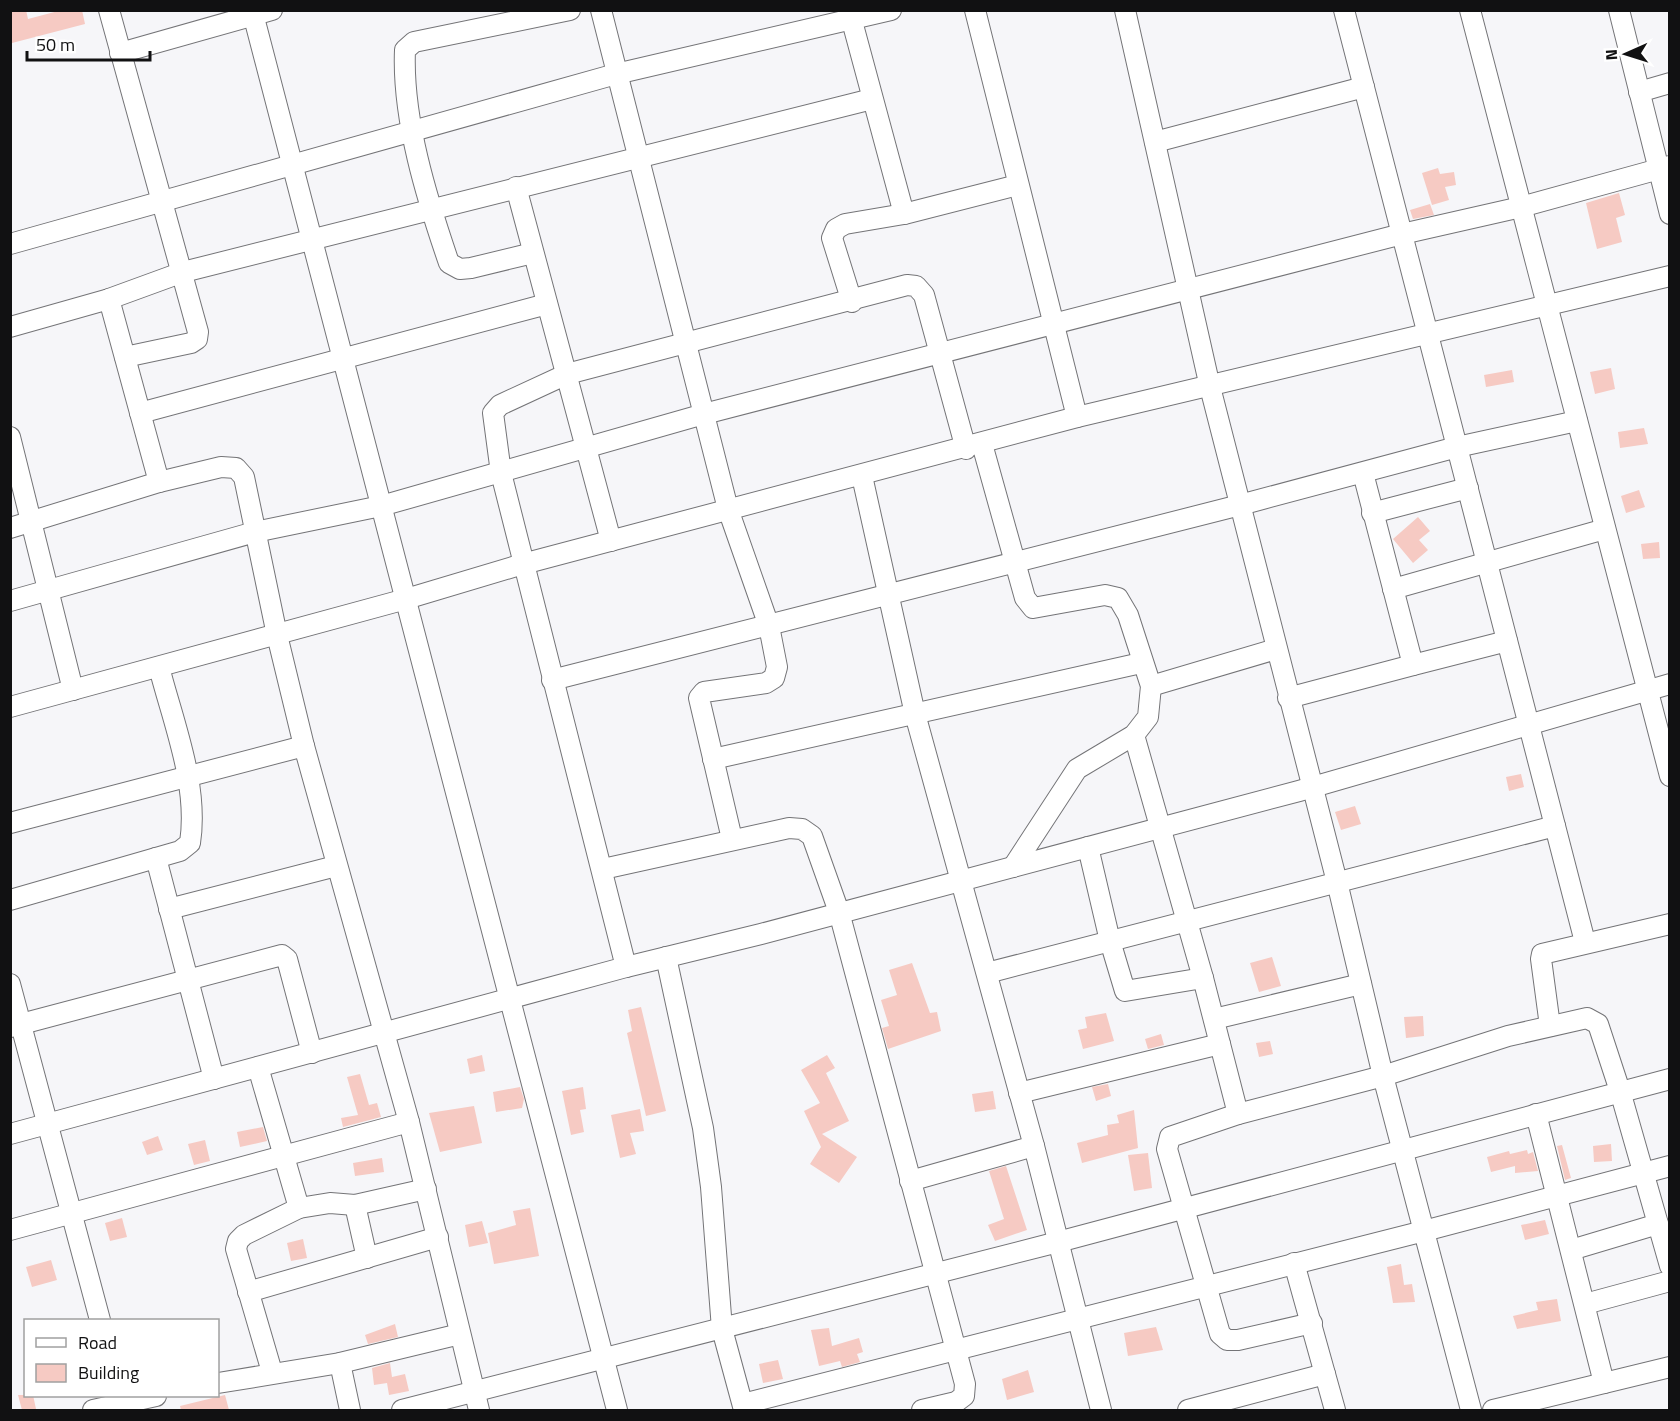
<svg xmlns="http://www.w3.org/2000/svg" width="1680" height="1421" viewBox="0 0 1680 1421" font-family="'Titillium Web',sans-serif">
<rect width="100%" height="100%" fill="#f6f6f9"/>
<g fill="#f6cac3">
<polygon points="10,10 26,10 28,19 62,10 82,10 85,24 12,43"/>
<polygon points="1438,168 1440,174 1454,172 1456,185 1445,187 1449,200 1432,205 1422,173"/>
<polygon points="1619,193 1625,215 1616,218 1622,242 1597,249 1586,203"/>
<polygon points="1430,204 1434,215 1413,219 1410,210"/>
<polygon points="1611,368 1615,389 1595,394 1590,372"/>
<polygon points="1512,370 1514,382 1486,387 1484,375"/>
<polygon points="1644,428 1648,444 1620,448 1618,432"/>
<polygon points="1639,490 1645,507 1626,513 1621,496"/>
<polygon points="1418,517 1430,531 1419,540 1428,550 1413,563 1393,539"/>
<polygon points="1659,542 1660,558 1643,559 1641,544"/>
<polygon points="1521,774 1524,787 1509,791 1506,777"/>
<polygon points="1355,806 1361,824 1341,830 1335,812"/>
<polygon points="1272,957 1281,986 1259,992 1250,963"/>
<polygon points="912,963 930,1013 937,1012 941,1031 888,1049 882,1028 889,1026 881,1000 897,995 889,970"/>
<polygon points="641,1007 666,1111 646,1116 627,1033 632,1031 628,1010"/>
<polygon points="1106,1013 1114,1041 1083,1049 1078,1030 1087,1028 1085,1017"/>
<polygon points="1423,1016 1424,1036 1406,1038 1404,1017"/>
<polygon points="1161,1034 1164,1045 1148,1049 1145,1039"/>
<polygon points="1270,1041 1273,1054 1259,1057 1256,1043"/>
<polygon points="482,1055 485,1071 470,1074 467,1059"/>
<polygon points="827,1055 835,1068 826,1073 849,1121 822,1134 857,1157 839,1183 810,1164 821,1147 804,1111 820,1103 801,1070"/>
<polygon points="360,1074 369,1105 377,1103 381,1117 343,1127 341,1118 358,1115 347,1077"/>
<polygon points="1108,1084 1111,1096 1096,1101 1092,1087"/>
<polygon points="520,1087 524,1099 522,1108 496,1112 493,1092"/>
<polygon points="583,1087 586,1109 580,1110 584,1132 571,1135 562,1091"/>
<polygon points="993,1091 996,1109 975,1112 972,1094"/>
<polygon points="474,1106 482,1143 440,1152 429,1113"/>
<polygon points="640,1109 644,1131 630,1133 636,1154 620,1158 611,1115"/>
<polygon points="1134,1110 1138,1148 1082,1163 1077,1143 1108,1135 1107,1125 1119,1123 1117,1115"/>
<polygon points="263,1127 267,1141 240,1147 237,1132"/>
<polygon points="158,1136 163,1150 147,1155 142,1142"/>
<polygon points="205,1140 210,1161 194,1165 188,1144"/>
<polygon points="1611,1144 1612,1161 1594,1162 1593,1146"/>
<polygon points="1562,1145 1571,1178 1565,1180 1557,1146"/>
<polygon points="1527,1150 1528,1154 1533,1152 1538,1171 1515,1173 1515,1166 1491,1172 1487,1157 1509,1151 1510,1154"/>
<polygon points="1148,1153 1152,1188 1134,1191 1128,1155"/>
<polygon points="382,1158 384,1172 355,1176 353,1163"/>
<polygon points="1006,1166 1027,1230 995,1241 988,1225 1004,1219 989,1171"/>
<polygon points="530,1208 539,1256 494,1264 488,1233 516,1225 513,1211"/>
<polygon points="122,1218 127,1237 110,1241 105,1223"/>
<polygon points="1545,1220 1549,1234 1525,1240 1521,1225"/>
<polygon points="482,1221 488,1243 469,1247 465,1225"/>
<polygon points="303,1239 307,1258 291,1261 287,1243"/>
<polygon points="51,1260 57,1280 32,1287 26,1267"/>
<polygon points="1401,1264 1404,1285 1412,1284 1415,1302 1393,1303 1387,1267"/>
<polygon points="1557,1299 1561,1321 1517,1329 1513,1316 1538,1310 1536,1302"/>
<polygon points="395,1324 398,1337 368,1344 365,1335"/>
<polygon points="1156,1327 1163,1350 1128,1356 1124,1333"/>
<polygon points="829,1328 832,1346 859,1338 863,1352 857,1354 860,1362 842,1367 840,1361 819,1366 811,1330"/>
<polygon points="778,1360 783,1379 763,1383 759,1364"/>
<polygon points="390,1363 392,1377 405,1374 409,1391 389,1395 387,1383 374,1385 372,1368"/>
<polygon points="1028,1370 1034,1392 1007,1400 1002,1379"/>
<polygon points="18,1395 33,1395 36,1409 22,1410"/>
<polygon points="225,1395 229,1410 181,1410 180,1406"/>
</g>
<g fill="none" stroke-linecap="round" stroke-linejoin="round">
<defs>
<g id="minor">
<polyline points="109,10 198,332 197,339 191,343 125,357"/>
<polyline points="252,10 617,1410"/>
<polyline points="601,10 728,509 769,626 777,667 774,678 766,683 704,692 699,698 732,839"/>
<polyline points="849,10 904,214"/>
<polyline points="975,10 1077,417"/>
<polyline points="1125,10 1210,387 1337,882 1383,1076 1471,1410"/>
<polyline points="1344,10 1585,942"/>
<polyline points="1470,10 1670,776"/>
<polyline points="1619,10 1670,214"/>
<polyline points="120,53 272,10"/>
<polyline points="1639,92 1670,83"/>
<polyline points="1155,142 1364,87"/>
<polyline points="516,187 611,541"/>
<polyline points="10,244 616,74 891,10"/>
<path d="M533,253l-62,15 -11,1 -11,-6c-22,-64 -47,-144 -44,-213l9,-8 156,-32"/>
<polyline points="109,299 159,482"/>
<polyline points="852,302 832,238 836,229 845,224 904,214 1018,185"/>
<polyline points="10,327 109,299 183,272 872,99"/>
<polyline points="140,413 547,304"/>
<polyline points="10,437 73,690"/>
<polyline points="982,444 1025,598 1033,608 1105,595 1118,598 1128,615 1151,686 1148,717 1134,735 1077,769 1013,867"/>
<polyline points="1363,473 1413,665 1507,641"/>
<polyline points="862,476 915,714 1034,1146 1101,1410"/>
<polyline points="1372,513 1468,488"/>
<polyline points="10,528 159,482 221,467 236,468 244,477 277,635 304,746 409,1122 479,1410"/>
<polyline points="1393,589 1605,529"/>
<polyline points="10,601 255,532 381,506 704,414 1402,234 1521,207 1670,166"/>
<polyline points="552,680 1240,505 1457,447 1577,421"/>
<polyline points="1151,686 1276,649"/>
<polyline points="1288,698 1413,665"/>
<polyline points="10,707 406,599 523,564 1077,417 1670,276"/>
<polyline points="1134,735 1203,978 1238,1114"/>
<polyline points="713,759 1141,663"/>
<polyline points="10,823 304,746"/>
<polyline points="1088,847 1110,941 1125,991 1203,978"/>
<polyline points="156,858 214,1079"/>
<polyline points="603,869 789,828 802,829 812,836 839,912 965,1384 964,1396 956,1402 922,1410"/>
<path d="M10,900l170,-49 10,-8c9,-58 -17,-121 -31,-176"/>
<polyline points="169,909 336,866"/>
<polyline points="666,957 703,1128 711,1187 722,1329 744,1410"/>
<polyline points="626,967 501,473 493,413 500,405 567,374 907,285 916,286 924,295 966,449"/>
<polyline points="987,973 1555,826"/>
<polyline points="10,984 100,1320"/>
<polyline points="1214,1019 1361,984"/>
<polyline points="1550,1026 1541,959 1542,954 1670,924"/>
<polyline points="10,1027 282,955 287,959 312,1053"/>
<polyline points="258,1067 299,1208 244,1235 238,1241 236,1249 272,1372"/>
<polyline points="1019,1093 1220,1044"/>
<polyline points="1536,1114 1604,1383"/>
<polyline points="10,1134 626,967 761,934 1299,791 1670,684"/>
<polyline points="910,1181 1034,1146"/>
<polyline points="355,1205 367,1258"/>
<polyline points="299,1208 330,1203 355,1205 426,1189"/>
<polyline points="10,1230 409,1122"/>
<polyline points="1571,1250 1658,1224"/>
<polyline points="1294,1263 1335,1410"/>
<polyline points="248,1292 438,1237"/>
<polyline points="1585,1304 1670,1281"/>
<polyline points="1312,1323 1238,1340 1227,1340 1220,1334 1167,1149 1170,1137 1238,1114 1383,1076 1508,1036 1587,1018 1598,1024 1620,1091 1670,1266"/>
<polyline points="340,1363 350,1410"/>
<polyline points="218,1383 340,1363 460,1334"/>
<polyline points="743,1404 1424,1231 1670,1166"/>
<polyline points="93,1410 156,1396"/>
<polyline points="402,1410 1058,1242 1670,1079"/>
<polyline points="1188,1410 1325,1374"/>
<polyline points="1493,1410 1670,1367"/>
</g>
</defs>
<use href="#minor" stroke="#747477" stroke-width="22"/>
<use href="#minor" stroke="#fff" stroke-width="20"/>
</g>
<rect width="1680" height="1421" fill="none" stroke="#111112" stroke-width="24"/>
<rect x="24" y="1319" width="195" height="78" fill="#ffffff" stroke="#a0a0a0" stroke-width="1.5"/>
<rect x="36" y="1338" width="30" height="9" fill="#ffffff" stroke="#a0a0a0" stroke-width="1.5"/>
<text x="78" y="1349" font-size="18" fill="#111112">Road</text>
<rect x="36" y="1364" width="30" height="18" fill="#f6cac3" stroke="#a0a0a0" stroke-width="1.5"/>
<text x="78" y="1379" font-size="18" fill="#111112">Building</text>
<g transform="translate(1626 54) rotate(267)" stroke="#ffffff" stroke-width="4.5" paint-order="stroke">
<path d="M0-4.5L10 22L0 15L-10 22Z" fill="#111112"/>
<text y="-9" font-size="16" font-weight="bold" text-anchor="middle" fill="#111112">N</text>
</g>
<path d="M27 51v9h123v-9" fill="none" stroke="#111112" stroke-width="3"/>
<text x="36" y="51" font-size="18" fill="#111112" stroke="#ffffff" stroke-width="4.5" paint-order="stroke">50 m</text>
</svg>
